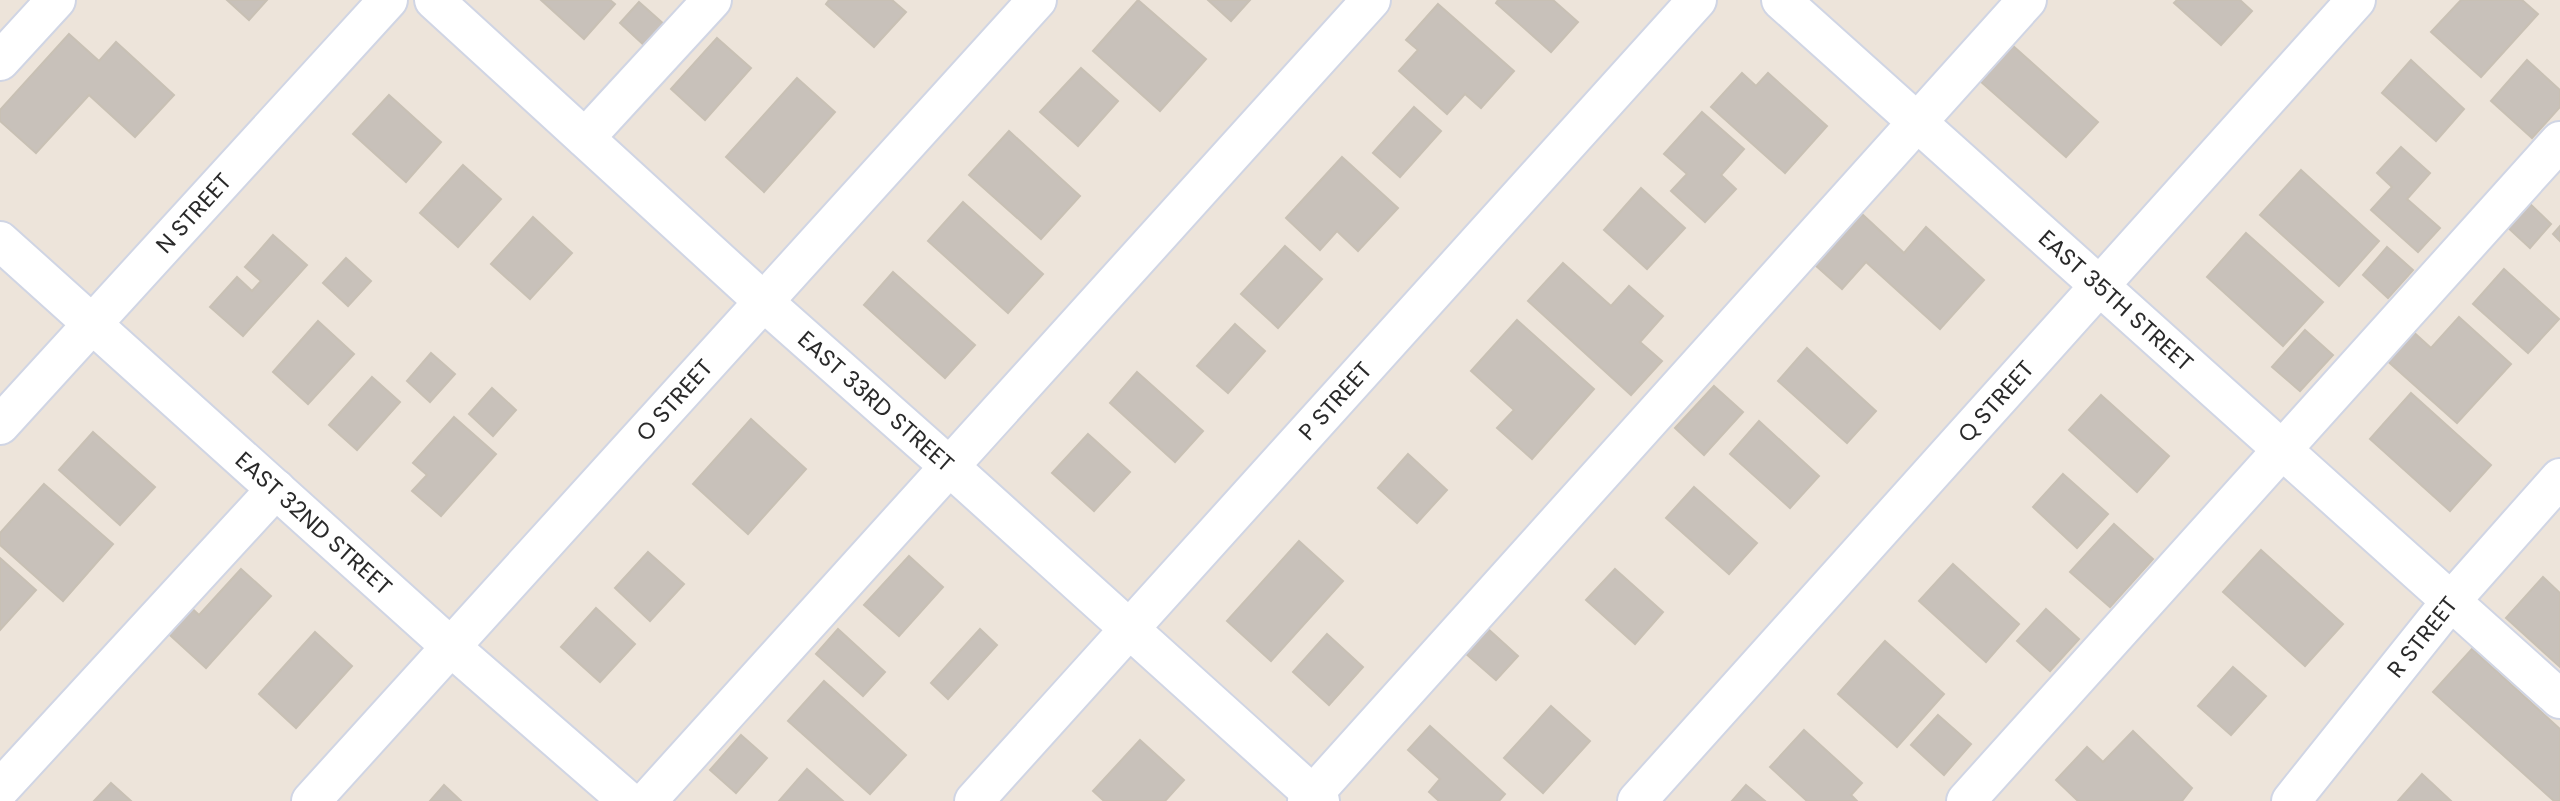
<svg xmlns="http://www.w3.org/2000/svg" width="2560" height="801" viewBox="0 0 2560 801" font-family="Poppins,sans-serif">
<rect width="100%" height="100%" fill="#ede4da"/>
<g fill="#c8c1ba" stroke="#c8c0b4" stroke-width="2">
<polygon points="227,0 267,0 249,20"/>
<polygon points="541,0 610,0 615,4 584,39"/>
<polygon points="829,0 892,0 906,12 874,47 826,4"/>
<polygon points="1138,0 1206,59 1160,111 1093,51"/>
<polygon points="1208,0 1250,0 1231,21"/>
<polygon points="1498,0 1553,0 1578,22 1551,52 1496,3"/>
<polygon points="2177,0 2240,0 2252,11 2221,45 2174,3"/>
<polygon points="2461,0 2522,0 2538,14 2481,77 2431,32"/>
<polygon points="639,2 665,25 646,47 620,23"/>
<polygon points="1438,4 1514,71 1481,108 1465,94 1447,114 1399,71 1418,50 1406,40"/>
<polygon points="69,34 99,61 116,42 174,95 135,137 89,95 36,153 0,121 0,110"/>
<polygon points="717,38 751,68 705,120 671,89"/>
<polygon points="2012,45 2098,122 2066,157 1980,81"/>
<polygon points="2411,60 2464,109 2436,141 2382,93"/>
<polygon points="2527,60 2560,90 2560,107 2532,138 2491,101"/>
<polygon points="1081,68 1118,101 1078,146 1040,112"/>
<polygon points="1742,73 1756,86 1768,73 1827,126 1785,173 1711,107"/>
<polygon points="797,78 835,112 764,192 726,157"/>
<polygon points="389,95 441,142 406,182 353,134"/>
<polygon points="1414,107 1441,131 1400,177 1373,153"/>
<polygon points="1702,112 1744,149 1721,175 1736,189 1705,222 1671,191 1687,174 1664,154"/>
<polygon points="1009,131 1080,196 1041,239 969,175"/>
<polygon points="2401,147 2430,173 2407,199 2440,228 2418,252 2371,210 2392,187 2377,173"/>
<polygon points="1342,157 1398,208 1358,251 1337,231 1320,250 1286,218"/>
<polygon points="463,165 501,199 458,247 420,213"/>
<polygon points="2301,170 2379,241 2339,286 2260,215"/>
<polygon points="1641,188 1685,228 1647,269 1604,230"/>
<polygon points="2526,200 2551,224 2530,248 2504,224"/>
<polygon points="963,202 1043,274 1008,313 928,241"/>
<polygon points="1862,214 1904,253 1926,227 1984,280 1940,329 1866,262 1842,289 1815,265"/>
<polygon points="533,217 572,253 530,299 491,264"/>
<polygon points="2560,226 2560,241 2553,234"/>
<polygon points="2246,233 2323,302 2283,346 2207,277"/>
<polygon points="273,235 307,265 243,336 210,307 237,277 252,291 261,281 245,267"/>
<polygon points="1285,246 1322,279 1278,328 1241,294"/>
<polygon points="2387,247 2413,270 2388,298 2363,275"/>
<polygon points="346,258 371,281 348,306 323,283"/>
<polygon points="1563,263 1611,306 1629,286 1663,316 1640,342 1662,361 1631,395 1528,301"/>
<polygon points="2504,269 2559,319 2528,353 2473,304"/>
<polygon points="893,272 975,345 945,378 864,305"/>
<polygon points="2459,317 2511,364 2457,423 2384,358 2410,329 2431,348"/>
<polygon points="1517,320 1594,389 1532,459 1497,428 1514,410 1471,371"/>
<polygon points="318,321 354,354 308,404 273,372"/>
<polygon points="1235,324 1265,351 1228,393 1197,366"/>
<polygon points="2305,330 2333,355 2300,391 2272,367"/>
<polygon points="1807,348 1876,411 1847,443 1778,381"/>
<polygon points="431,353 455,374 430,402 407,381"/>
<polygon points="1137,372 1203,431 1175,462 1110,403"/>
<polygon points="372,377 400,402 357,450 329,425"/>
<polygon points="1714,386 1743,412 1704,455 1675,428"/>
<polygon points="492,388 516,410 493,436 469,414"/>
<polygon points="2411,393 2491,465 2450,511 2370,439"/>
<polygon points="2101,395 2169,456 2137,492 2069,430"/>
<polygon points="454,417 496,454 441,516 412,491 427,475 413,463"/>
<polygon points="751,419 806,469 748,534 693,484"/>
<polygon points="1759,421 1819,476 1790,508 1730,454"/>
<polygon points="93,432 155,487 120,525 59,470"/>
<polygon points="1088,434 1130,472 1094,511 1052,473"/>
<polygon points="1408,454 1447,490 1417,523 1378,488"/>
<polygon points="2063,474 2108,514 2077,548 2033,507"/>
<polygon points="44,484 113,544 63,601 0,545 0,533"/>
<polygon points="1694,487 1757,543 1729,574 1666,518"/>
<polygon points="2114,524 2153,559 2110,607 2070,572"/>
<polygon points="1299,541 1343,581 1271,661 1227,621"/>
<polygon points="2261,550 2343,624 2305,666 2223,592"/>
<polygon points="648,552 684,584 650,621 615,588"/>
<polygon points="909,556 943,587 899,636 864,605"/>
<polygon points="0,558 36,590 0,630"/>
<polygon points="1953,564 2019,624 1986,662 1919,601"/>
<polygon points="241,569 271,596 206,668 161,627 184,601 199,615"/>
<polygon points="1615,569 1663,612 1635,644 1586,600"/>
<polygon points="2543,577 2560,593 2560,667 2506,618"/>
<polygon points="596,608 635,644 600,682 561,647"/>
<polygon points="2046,609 2079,639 2050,671 2017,641"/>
<polygon points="1487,628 1518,656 1496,680 1465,653"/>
<polygon points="838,629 885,672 863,696 816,654"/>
<polygon points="980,629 997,645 948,699 931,683"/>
<polygon points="315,632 352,666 296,728 259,694"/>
<polygon points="1327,634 1363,667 1329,705 1293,672"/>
<polygon points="1885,641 1944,694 1897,747 1838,694"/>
<polygon points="2472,649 2560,729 2560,801 2554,801 2433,692"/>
<polygon points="2233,667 2266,696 2231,735 2198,706"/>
<polygon points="824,681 906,755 870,794 788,721"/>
<polygon points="1551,706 1590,741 1543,793 1504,758"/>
<polygon points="1938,715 1971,744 1944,775 1911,745"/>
<polygon points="1430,726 1505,794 1499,801 1439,801 1429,792 1440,779 1408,750"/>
<polygon points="1804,730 1862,783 1851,795 1857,801 1807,801 1770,767"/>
<polygon points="2133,731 2192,788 2182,801 2078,801 2056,780 2087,747 2103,762"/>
<polygon points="741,735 767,758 736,793 710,770"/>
<polygon points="1140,740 1184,780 1165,801 1104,801 1093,791"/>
<polygon points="807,769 843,801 779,801"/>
<polygon points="2422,774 2451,801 2398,801"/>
<polygon points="111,783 131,801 94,801"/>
<polygon points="444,785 461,801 430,801"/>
<polygon points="1746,785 1765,801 1732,801"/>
</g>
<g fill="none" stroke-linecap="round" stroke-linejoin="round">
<defs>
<g id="minor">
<path id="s1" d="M434,0l331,303 185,164 370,334"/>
<path id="s2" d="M1781,0l779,699"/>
<polyline points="0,61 56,0"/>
<polyline points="585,138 712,0"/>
<path id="s3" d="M0,241l451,406 177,154"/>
<path id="s4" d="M0,425l388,-425"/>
<polyline points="0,789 276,489"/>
<path id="s5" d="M311,801l726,-801"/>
<polyline points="647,801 1371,0"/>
<path id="s6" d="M974,801l723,-801"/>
<polyline points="1307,801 2027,0"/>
<path id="s7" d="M1637,801l719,-801"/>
<polyline points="1966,801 2560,141"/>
<path id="s8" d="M2291,801l160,-200 109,-123"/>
</g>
</defs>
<use href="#minor" stroke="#d0d5e4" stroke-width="42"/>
<use href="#minor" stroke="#fff" stroke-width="38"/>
</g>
<g text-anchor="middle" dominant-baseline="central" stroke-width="5" stroke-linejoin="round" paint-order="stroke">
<g font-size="23" fill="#2a2a2a" stroke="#fff">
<text stroke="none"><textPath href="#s4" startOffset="287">N STREET</textPath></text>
<text stroke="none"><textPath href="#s2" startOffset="450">EAST 35TH STREET</textPath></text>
<text stroke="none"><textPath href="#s7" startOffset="537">Q STREET</textPath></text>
<text stroke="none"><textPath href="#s5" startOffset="541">O STREET</textPath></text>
<text stroke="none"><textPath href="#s1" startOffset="597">EAST 33RD STREET</textPath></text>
<text stroke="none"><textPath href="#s6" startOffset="539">P STREET</textPath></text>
<text stroke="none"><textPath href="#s3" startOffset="422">EAST 32ND STREET</textPath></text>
<text stroke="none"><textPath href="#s8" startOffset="210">R STREET</textPath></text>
</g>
</g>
</svg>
